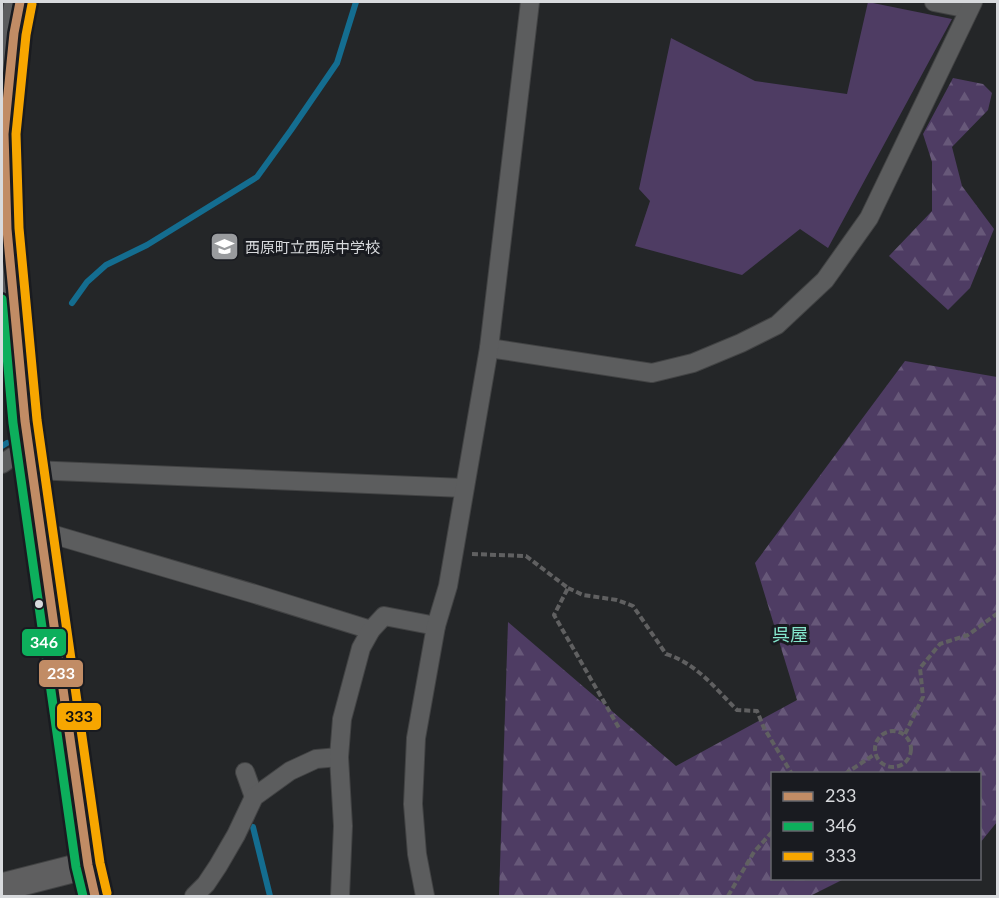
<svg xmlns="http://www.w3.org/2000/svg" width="999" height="898" viewBox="0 0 999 898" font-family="Lato,'Noto Sans JP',sans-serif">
<defs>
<pattern id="forest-firs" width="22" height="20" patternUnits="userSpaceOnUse" patternTransform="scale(1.5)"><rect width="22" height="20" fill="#4e3c63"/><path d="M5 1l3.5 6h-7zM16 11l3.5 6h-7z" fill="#675879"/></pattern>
</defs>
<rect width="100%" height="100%" fill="#242628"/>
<polygon fill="#4e3c63" points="868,2 952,19 828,248 800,229 742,275 635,246 650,201 639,189 671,38 755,81 847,94"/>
<g fill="url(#forest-firs)">
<polygon points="953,78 983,84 992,93 988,110 952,147 962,186 994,229 970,288 948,310 889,256 932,211 932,162 923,134"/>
<polygon points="905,361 997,377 997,822 980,843 980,774 772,774 772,878 844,879 810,896 499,896 508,622 676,766 797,700 755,563"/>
</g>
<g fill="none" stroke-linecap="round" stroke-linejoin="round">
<g stroke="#146d90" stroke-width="6">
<polyline points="72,303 87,282 106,265 147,245 257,177 291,130 337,63 356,2"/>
<polyline points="2,446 7,443"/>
<polyline points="253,827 270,896"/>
</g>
<defs>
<g id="street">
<polyline points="934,2 969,9"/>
<polyline points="489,348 652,373 693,363 741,343 777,325 825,280 869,218 973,2"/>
<polyline points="2,464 12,457 30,454"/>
<polyline points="32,470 464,488"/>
<polyline points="41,531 255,594 371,630"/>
<polyline points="245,772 254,797"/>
<polyline points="194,896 206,884 218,866 236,835 254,797 290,771 316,759 339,757"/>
<polyline points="340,896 343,826 339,757 342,719 361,648 371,630 384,616 436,626"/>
<polyline points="425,896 417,854 413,804 416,738 436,626 448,586 489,348 530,2"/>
</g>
<polyline id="secondary" points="2,887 88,865"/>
<polyline id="primary" points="20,2 14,33 4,134 7,229 25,421 88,865 95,896"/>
</defs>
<use href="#street" stroke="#424344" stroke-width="20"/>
<use href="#secondary" stroke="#424344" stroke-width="29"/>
<use href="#primary" stroke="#424344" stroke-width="32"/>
<g stroke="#606061" stroke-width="4" stroke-dasharray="6 3" stroke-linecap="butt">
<polyline points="472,554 526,556 568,588 554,615 619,728"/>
<path d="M568,588l15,7 34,5 16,6 33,48c30,9 49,34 71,56l20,1 7,17 28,46"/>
<circle cx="893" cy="749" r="18"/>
<polyline points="905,734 923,697 920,668 940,644 968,635 998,613"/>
<polyline points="845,774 875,754"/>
<polyline points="728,896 754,852 772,832"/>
</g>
<use href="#street" stroke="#5c5d5e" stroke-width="18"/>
<use href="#secondary" stroke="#5f5f60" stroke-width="27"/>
<use href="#primary" stroke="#5c5d5f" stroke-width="30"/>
<defs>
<polyline id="bus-1" points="20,2 14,33 4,134 7,229 25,421 88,865 95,896"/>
<polyline id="bus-2" points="2,299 13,423 76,867 83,896"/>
<polyline id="bus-3" points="32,4 26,35 16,134 19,228 37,420 100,863 107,893"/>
</defs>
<use href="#bus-1" stroke="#191b20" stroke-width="14"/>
<use href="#bus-2" stroke="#191b20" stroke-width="14"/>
<use href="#bus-3" stroke="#191b20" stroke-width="14"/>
<use href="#bus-1" stroke="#c18c65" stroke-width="9"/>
<use href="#bus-2" stroke="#0daf5c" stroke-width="9"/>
<use href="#bus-3" stroke="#f7a600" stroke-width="9"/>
</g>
<defs>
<symbol id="school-square" viewBox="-11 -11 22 22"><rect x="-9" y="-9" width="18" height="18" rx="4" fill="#999b9e" stroke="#191b20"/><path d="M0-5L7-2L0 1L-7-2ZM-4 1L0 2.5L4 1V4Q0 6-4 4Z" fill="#fff"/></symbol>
</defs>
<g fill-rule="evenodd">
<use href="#school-square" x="208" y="230" width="33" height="33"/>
</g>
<circle fill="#d8dadd" stroke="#191b20" stroke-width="2" cx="39" cy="604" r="5"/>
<g text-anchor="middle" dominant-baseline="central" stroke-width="6" stroke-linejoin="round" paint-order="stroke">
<g font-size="15" fill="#d8dadd" stroke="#191b20" text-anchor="start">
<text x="245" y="247">西原町立西原中学校</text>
</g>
<g font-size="18" fill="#84e6cd" stroke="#191b20">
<text x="790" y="634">呉屋</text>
</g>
</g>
<g stroke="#191b20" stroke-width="2">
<rect x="21" y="628" width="46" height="29" rx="6" fill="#0daf5c"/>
<rect x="38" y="659" width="46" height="29" rx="6" fill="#c18c65"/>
<rect x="56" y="702" width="46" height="29" rx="6" fill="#f7a600"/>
</g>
<g font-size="16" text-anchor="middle" font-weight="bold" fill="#fff">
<text x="44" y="648">346</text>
<text x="61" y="679">233</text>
</g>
<g font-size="16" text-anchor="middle" font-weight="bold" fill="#111">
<text x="79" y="722">333</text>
</g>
<rect width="999" height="898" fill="none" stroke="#d8dadd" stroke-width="6"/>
<rect x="771" y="772" width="210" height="108" fill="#191b20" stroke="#65676c" stroke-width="1.5"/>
<rect x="783" y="792" width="30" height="9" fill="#c18c65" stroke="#65676c" stroke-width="1.5"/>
<text x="825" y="802" font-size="18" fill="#d8dadd">233</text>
<rect x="783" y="822" width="30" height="9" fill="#0daf5c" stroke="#65676c" stroke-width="1.5"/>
<text x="825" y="832" font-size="18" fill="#d8dadd">346</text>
<rect x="783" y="852" width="30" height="9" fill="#f7a600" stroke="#65676c" stroke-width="1.5"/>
<text x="825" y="862" font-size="18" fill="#d8dadd">333</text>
</svg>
